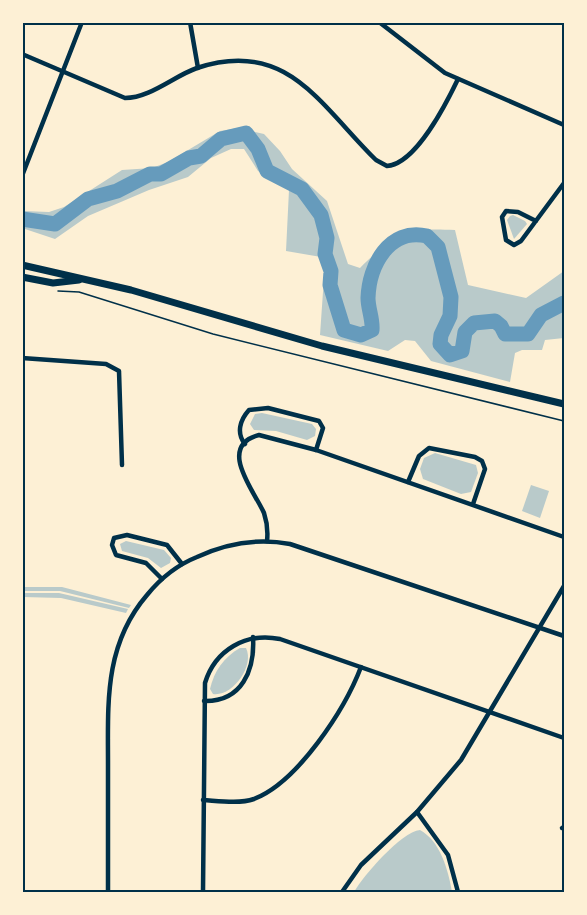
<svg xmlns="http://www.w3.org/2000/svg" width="587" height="915" viewBox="0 0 587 915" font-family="'Sofia Sans Condensed',sans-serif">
<rect width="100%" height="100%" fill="#fdf0d5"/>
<g fill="#b9caca">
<path d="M238,128l26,6 16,17 12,18 35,32 21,63 12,4c37,-37 44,-40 95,-38l13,55 58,13 38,-27v67l-19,2 -3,10h-20l-7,3 -5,29 -79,-21 -16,-20 -10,-1 -17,11 -68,-16 5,-72 -4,-6 -35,-6 3,-61 -31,-19 -14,-22h-13l-20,9 -23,19 -39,13 -61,26 -33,23 -30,-10 -2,13v-31l26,1 15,-5 58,-37 30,-2 16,-6 52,-31z"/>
<polygon points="513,215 525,221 527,224 514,239 507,220 510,216"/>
<polygon points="262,413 312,424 316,429 315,436 307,440 276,431 254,430 250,424 255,414"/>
<polygon points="435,453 476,465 478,473 471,492 461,494 423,479 420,469 424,458"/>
<polygon points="531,485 549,491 540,518 522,511"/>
<polygon points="126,541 164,550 171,558 170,563 161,568 148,558 122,551 120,544"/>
<polygon points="23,587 62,587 131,605 129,608 60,591 23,591"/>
<polygon points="23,593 59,593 128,609 126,613 61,598 23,597"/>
<path d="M240,648h6c9,18 -14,49 -33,46l-3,-5c4,-18 14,-32 30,-41z"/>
<path d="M420,830c20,11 28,39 32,62h-98c9,-16 47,-60 66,-62z"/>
</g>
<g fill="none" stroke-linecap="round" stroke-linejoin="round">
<path stroke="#669bbc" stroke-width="15" d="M22,219l33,5 33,-25 29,-8 33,-17h11l28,-16 12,-2 20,-17 25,-6 12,16 9,22 35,18 19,26 6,23 -2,16 6,17 -1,14 14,45 17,5 11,-5c1,-11 -4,-21 -4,-32 1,-32 21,-71 59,-62l11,11 13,50 -1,19 -9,19 -1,9 10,11 12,-4 3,-19 9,-9 21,-2 6,5 4,8h23l13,-19 23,-12"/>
<polyline stroke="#003049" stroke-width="1.5" points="58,291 79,292 213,334 564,421"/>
<g stroke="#003049" stroke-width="4.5">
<polyline points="190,22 198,68"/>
<polyline points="379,22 445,73 564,125"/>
<path d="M22,54l103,44c25,0 49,-22 72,-30 90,-30 123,37 179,92l11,6c29,-2 60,-64 71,-87"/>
<polyline points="22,176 82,22"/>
<polyline points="536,221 518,212 506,211 502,217 506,240 514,245 521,241 564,183"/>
<polyline points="22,358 106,364 119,371 122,465"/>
<path d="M245,444c-9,-11 -5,-24 4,-34l19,-2 51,13 4,7 -7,22"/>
<polyline points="408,482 419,456 429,448 475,457 482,461 485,469 473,504"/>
<path d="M267,541c1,-9 0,-19 -3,-28 -9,-21 -48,-67 -5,-78l57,15 248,87"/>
<polyline points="162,579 146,563 116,555 112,545 114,538 127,535 167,545 182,564"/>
<path d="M204,701c38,1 51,-31 49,-64"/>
<path d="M203,800c16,1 36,4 51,-1 44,-17 91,-90 107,-132"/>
<polyline points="417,812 448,855 458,892"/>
<polyline points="562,828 564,827"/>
<path d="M108,892c0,-42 0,-85 0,-128 0,-61 -4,-119 39,-169 13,-16 30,-30 50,-38 30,-14 61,-19 93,-13l274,92"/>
<path d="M203,892l2,-209c10,-33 41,-51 75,-44l284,99"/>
<polyline points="342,892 361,865 417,812 461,760 564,586"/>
</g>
<g stroke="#003049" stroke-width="7">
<polyline points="22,265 131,290 322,346 564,404"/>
<polyline points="22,277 53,283 79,280"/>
</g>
</g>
<rect width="587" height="915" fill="none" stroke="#fdf0d5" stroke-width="48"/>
<rect x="24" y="24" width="539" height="867" fill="none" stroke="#003049" stroke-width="2"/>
</svg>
